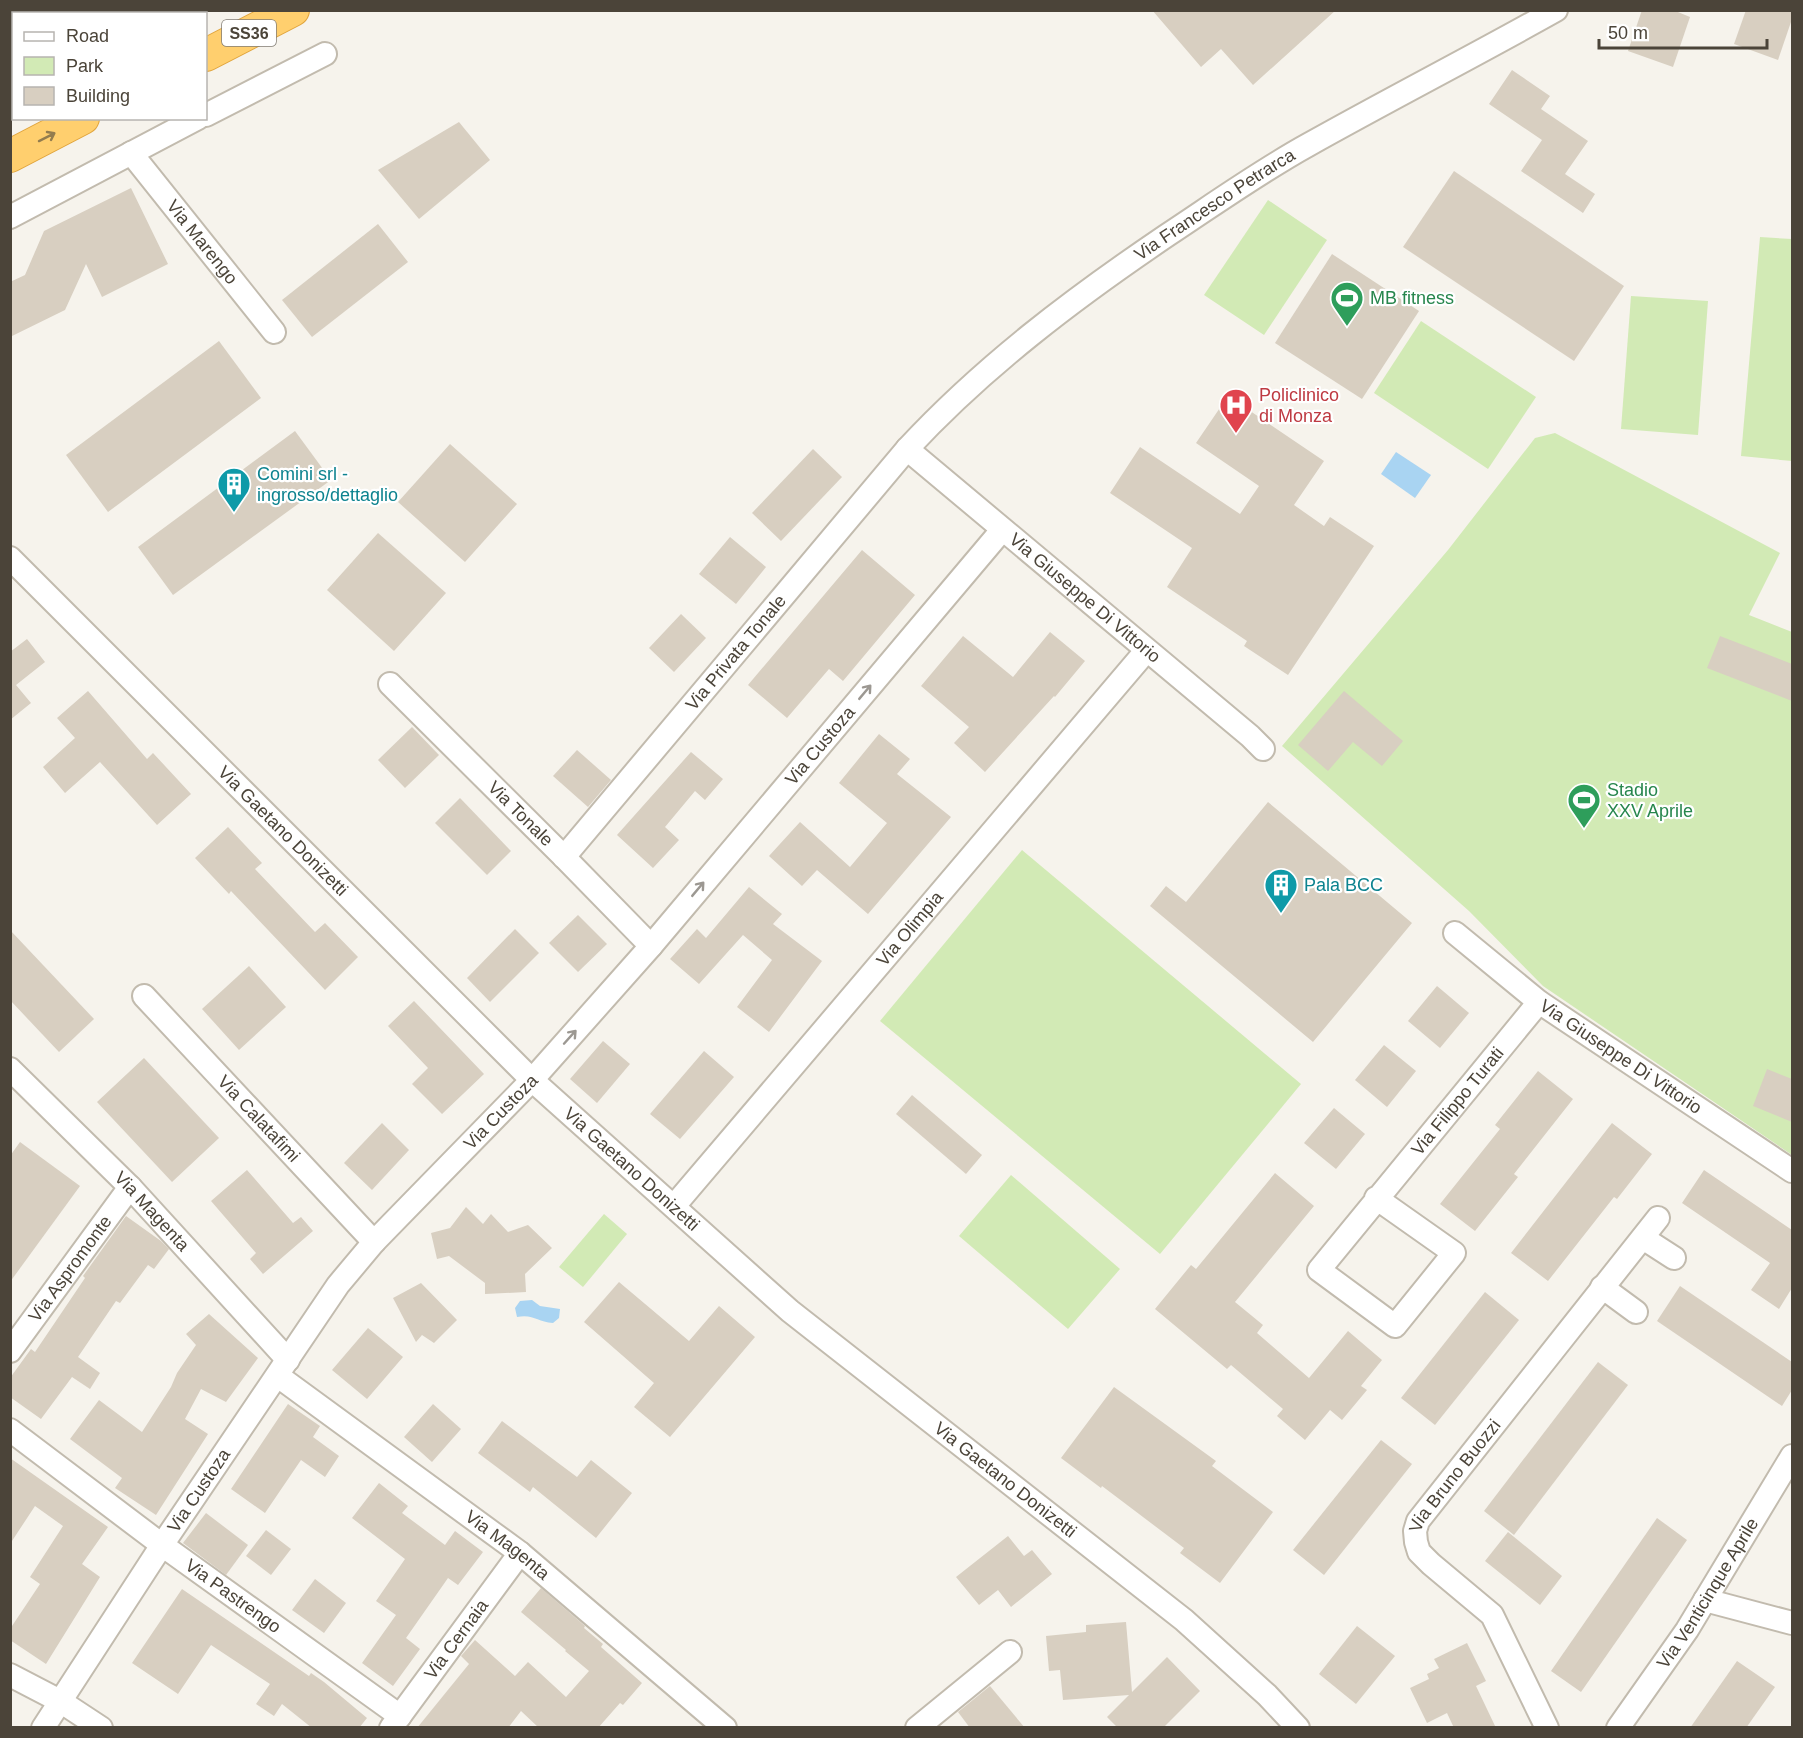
<svg xmlns="http://www.w3.org/2000/svg" width="1803" height="1738" viewBox="0 0 1803 1738" font-family="Helvetica,sans-serif">
<rect width="100%" height="100%" fill="#f6f3ec"/>
<g fill="#d2eab5">
<polygon points="11,10 83,10 83,11 77,14 14,14 13,48 11,49"/>
<polygon points="1268,200 1327,240 1264,335 1204,295"/>
<polygon points="1760,237 1792,239 1792,461 1741,456"/>
<polygon points="1631,296 1708,301 1698,435 1621,429"/>
<polygon points="1421,321 1536,397 1488,469 1374,393"/>
<polygon points="1555,433 1780,553 1749,615 1792,632 1792,1155 1543,986 1469,911 1282,746 1448,550 1535,438"/>
<polygon points="1022,850 1301,1084 1160,1254 880,1021"/>
<polygon points="1011,1175 1120,1269 1068,1329 959,1236"/>
<polygon points="604,1214 627,1234 583,1287 559,1267"/>
</g>
<g fill="#a9d4f2">
<polygon points="1396,452 1431,475 1415,498 1381,474"/>
<path d="M532,1300l8,6 20,3 -1,9 -6,5c-16,-1 -19,-9 -36,-6l-2,-9 5,-7z"/>
</g>
<g fill="#d8cfc1">
<polygon points="1152,10 1336,10 1253,85 1221,49 1201,67"/>
<polygon points="1642,10 1673,10 1690,17 1673,67 1628,51"/>
<polygon points="1746,10 1792,10 1792,19 1778,60 1734,44"/>
<polygon points="1512,70 1550,96 1541,109 1588,141 1565,174 1595,194 1583,213 1521,171 1542,140 1489,104"/>
<polygon points="459,122 490,160 419,219 378,170"/>
<polygon points="1454,171 1624,286 1574,361 1403,247"/>
<polygon points="131,188 168,264 102,297 86,264 65,310 10,337 10,282 25,275 44,231"/>
<polygon points="378,224 408,262 312,337 282,300"/>
<polygon points="1332,254 1419,311 1362,399 1275,343"/>
<polygon points="219,341 261,398 108,512 66,455"/>
<polygon points="1228,396 1324,461 1294,505 1324,526 1330,517 1374,546 1288,675 1244,646 1247,641 1167,587 1192,548 1110,493 1140,447 1240,514 1259,486 1196,443"/>
<polygon points="295,431 331,480 173,595 138,547"/>
<polygon points="450,444 517,504 465,562 398,502"/>
<polygon points="813,449 842,477 781,541 752,513"/>
<polygon points="378,533 446,593 394,651 327,590"/>
<polygon points="730,537 766,567 736,604 699,574"/>
<polygon points="862,550 915,595 843,681 829,669 787,718 748,685"/>
<polygon points="681,614 706,638 674,672 649,648"/>
<polygon points="1050,632 1085,661 1055,697 1054,696 985,772 954,743 969,727 921,686 963,636 1013,677"/>
<polygon points="1720,636 1792,664 1792,701 1707,668"/>
<polygon points="27,639 45,662 16,685 31,703 10,720 10,652"/>
<polygon points="88,691 147,759 153,753 191,794 157,825 100,762 65,793 43,767 75,738 57,718"/>
<polygon points="1344,691 1403,741 1382,766 1353,742 1328,771 1298,745"/>
<polygon points="412,727 439,755 405,788 378,760"/>
<polygon points="879,734 910,759 897,774 951,817 868,914 817,870 802,886 769,856 800,822 850,867 887,823 839,783"/>
<polygon points="577,750 611,780 588,807 553,776"/>
<polygon points="691,752 723,779 705,800 695,791 665,827 679,840 653,868 617,835"/>
<polygon points="460,798 511,851 487,875 435,823"/>
<polygon points="1268,802 1412,923 1313,1042 1150,906 1166,886 1186,902"/>
<polygon points="228,827 262,863 255,869 315,932 325,923 358,957 325,990 231,891 229,894 195,858"/>
<polygon points="749,887 782,914 773,924 822,961 769,1032 737,1007 772,960 743,935 699,984 670,959 697,929 706,938"/>
<polygon points="578,915 607,944 578,972 549,943"/>
<polygon points="515,929 539,953 490,1002 467,978"/>
<polygon points="10,930 94,1019 59,1052 10,1000"/>
<polygon points="249,966 286,1007 239,1050 202,1009"/>
<polygon points="1437,986 1469,1013 1440,1048 1408,1021"/>
<polygon points="414,1001 484,1074 442,1114 412,1084 428,1068 388,1026"/>
<polygon points="603,1041 630,1064 597,1103 570,1079"/>
<polygon points="1384,1045 1416,1071 1387,1107 1355,1080"/>
<polygon points="704,1051 734,1077 680,1139 650,1114"/>
<polygon points="144,1058 219,1138 172,1182 97,1102"/>
<polygon points="1767,1069 1792,1079 1792,1122 1753,1106"/>
<polygon points="1538,1071 1573,1099 1514,1174 1518,1177 1475,1231 1440,1204 1500,1129 1495,1125"/>
<polygon points="912,1095 982,1155 966,1174 896,1114"/>
<polygon points="1334,1108 1365,1134 1336,1169 1304,1143"/>
<polygon points="382,1123 409,1150 372,1190 344,1163"/>
<polygon points="1612,1123 1652,1154 1617,1199 1614,1197 1548,1281 1511,1253"/>
<polygon points="20,1142 80,1186 10,1282 10,1156"/>
<polygon points="247,1170 293,1223 301,1217 313,1231 263,1274 250,1259 256,1253 211,1201"/>
<polygon points="1704,1170 1792,1230 1792,1288 1779,1309 1751,1290 1770,1263 1682,1203"/>
<polygon points="1275,1173 1314,1206 1235,1302 1263,1325 1257,1333 1309,1378 1348,1331 1382,1360 1361,1386 1367,1390 1342,1420 1330,1410 1305,1440 1277,1416 1283,1409 1231,1365 1227,1369 1155,1309 1191,1265 1196,1269"/>
<polygon points="466,1207 483,1224 491,1214 508,1232 528,1225 552,1248 525,1274 526,1292 485,1294 485,1283 449,1256 437,1259 431,1233 450,1228"/>
<polygon points="126,1216 161,1241 169,1249 154,1269 148,1265 120,1303 116,1301 78,1357 100,1373 90,1389 72,1377 41,1419 10,1397 10,1378 31,1349 35,1352 85,1278 83,1276"/>
<polygon points="619,1282 689,1341 719,1306 755,1337 670,1437 634,1407 654,1383 584,1322"/>
<polygon points="421,1283 457,1320 434,1343 422,1335 416,1342 393,1298"/>
<polygon points="1680,1286 1792,1362 1792,1390 1782,1406 1657,1321"/>
<polygon points="1485,1292 1519,1320 1435,1425 1401,1398"/>
<polygon points="209,1314 258,1358 226,1402 201,1389 185,1419 208,1434 156,1515 115,1488 122,1478 70,1439 99,1400 142,1432 171,1387 177,1373 196,1345 186,1334"/>
<polygon points="368,1328 403,1357 367,1399 332,1370"/>
<polygon points="1598,1362 1628,1385 1514,1535 1484,1511"/>
<polygon points="1114,1387 1216,1461 1212,1466 1273,1512 1220,1583 1180,1553 1184,1548 1102,1486 1101,1488 1061,1458"/>
<polygon points="288,1404 320,1426 313,1437 339,1456 325,1477 301,1460 265,1513 231,1489"/>
<polygon points="433,1404 461,1429 432,1462 404,1437"/>
<polygon points="502,1421 577,1477 591,1460 632,1493 596,1538 533,1487 530,1492 478,1453"/>
<polygon points="1381,1440 1412,1464 1324,1575 1293,1550"/>
<polygon points="10,1458 108,1527 82,1564 100,1577 46,1664 10,1640 10,1629 40,1584 30,1577 63,1526 35,1506 10,1544"/>
<polygon points="379,1483 408,1506 402,1513 445,1545 455,1531 483,1552 458,1585 448,1578 406,1638 420,1649 393,1686 362,1663 396,1615 376,1601 405,1559 352,1518"/>
<polygon points="206,1513 248,1545 226,1575 183,1543"/>
<polygon points="1657,1518 1687,1540 1581,1692 1551,1671"/>
<polygon points="266,1530 291,1549 271,1575 246,1556"/>
<polygon points="1508,1532 1562,1576 1540,1605 1485,1561"/>
<polygon points="1008,1536 1024,1556 1032,1550 1052,1574 1011,1607 998,1590 979,1605 956,1577"/>
<polygon points="315,1579 346,1603 324,1633 292,1610"/>
<polygon points="541,1588 585,1626 584,1628 603,1644 601,1647 642,1683 623,1705 620,1703 598,1728 539,1728 521,1711 508,1728 417,1728 469,1664 461,1656 475,1640 515,1676 528,1662 566,1697 589,1671 565,1651 566,1650 521,1612"/>
<polygon points="182,1589 309,1676 311,1673 324,1682 367,1718 359,1728 312,1728 282,1704 274,1716 256,1704 270,1684 211,1645 178,1694 132,1663"/>
<polygon points="1126,1622 1132,1692 1167,1657 1200,1691 1163,1728 1118,1728 1107,1717 1129,1695 1063,1700 1060,1670 1049,1671 1046,1636 1086,1632 1086,1625"/>
<polygon points="1357,1626 1395,1656 1356,1704 1319,1674"/>
<polygon points="1467,1643 1486,1681 1476,1686 1496,1728 1454,1728 1447,1713 1427,1723 1410,1688 1429,1679 1427,1674 1439,1668 1434,1659"/>
<polygon points="1737,1661 1775,1687 1746,1728 1690,1728"/>
<polygon points="990,1686 1025,1728 970,1728 958,1712"/>
</g>
<g fill="none" stroke-linecap="round" stroke-linejoin="round">
<defs>
<g id="minor">
<polyline points="206,115 325,54"/>
<path id="s1" d="M131,153l143,179"/>
<polyline points="10,217 198,118"/>
<path id="s2" d="M907,449l343,287 13,13"/>
<path id="s3" d="M10,558l522,522 258,231 394,309 83,75 31,33"/>
<path id="s4" d="M390,684l174,173 87,89"/>
<path id="s5" d="M564,857l343,-408c77,-83 166,-150 259,-213 47,-31 93,-64 142,-91 82,-46 166,-89 248,-135"/>
<path id="s6" d="M1455,933l84,69 253,169"/>
<path id="s7" d="M144,996l230,246"/>
<path id="s8" d="M10,1069l120,118 158,173"/>
<path id="s9" d="M1376,1198l78,55 -59,73 -76,-56 220,-268"/>
<path id="s10" d="M674,1206l472,-555"/>
<polyline points="1643,1238 1674,1258"/>
<polyline points="1602,1287 1636,1312"/>
<path id="s11" d="M10,1351l120,-164"/>
<path id="s12" d="M278,1376l242,177 205,175"/>
<path id="s13" d="M10,1430l152,115 238,171"/>
<polyline points="1705,1600 1792,1623"/>
<polyline points="10,1675 60,1701 101,1728"/>
<path id="s14" d="M43,1728l119,-183 176,-260 36,-43 158,-162 119,-134 351,-416"/>
<path id="s15" d="M391,1728l129,-175"/>
<polyline points="917,1728 1010,1652"/>
<path id="s16" d="M1547,1728l-55,-113 -61,-51 -12,-12 -3,-10 -1,-11 3,-10 240,-303"/>
<path id="s17" d="M1618,1728l69,-98 105,-174"/>
</g>
<g id="highway">
<polyline points="154,14 159,10"/>
<polyline points="206,55 293,10"/>
<polyline points="10,86 14,85"/>
<polyline points="10,156 83,118"/>
</g>
</defs>
<use href="#minor" stroke="#c2bbae" stroke-width="26"/>
<use href="#highway" stroke="#e0a43c" stroke-width="34"/>
<use href="#minor" stroke="#fff" stroke-width="22"/>
<use href="#highway" stroke="#ffcf6e" stroke-width="32"/>
</g>
<defs><path id="oneway-shaft" d="M-6 0H5M1.5-3L5.5 0L1.5 3" fill="none" stroke-width="1.6" stroke-linecap="round" stroke-linejoin="round" transform="scale(1.5)"/></defs>
<use stroke="#937c4e" href="#oneway-shaft" transform="translate(47 137) rotate(-27)"/>
<g stroke="#9c9892">
<use href="#oneway-shaft" transform="translate(865 692) rotate(-50)"/>
<use href="#oneway-shaft" transform="translate(698 889) rotate(-50)"/>
<use href="#oneway-shaft" transform="translate(570 1037) rotate(-48)"/>
</g>
<defs>
<symbol id="stadium-pin" viewBox="-11 -11 22 30"><path d="M0 17L-7.5 6A9.5 9.5 0 1 1 7.5 6Z" fill="#2e9e5b" stroke="#fff"/><path d="M0-5a6.5 5 0 1 0 0 10a6.5 5 0 1 0 0-10ZM-3.5-1.8h7v3.6h-7Z" fill="#fff"/></symbol>
<symbol id="hospital-pin" viewBox="-11 -11 22 30"><path d="M0 17L-7.5 6A9.5 9.5 0 1 1 7.5 6Z" fill="#e0444e" stroke="#fff"/><path d="M-5-5h3v3.5h4V-5h3V5h-3V1.5h-4V5h-3Z" fill="#fff"/></symbol>
<symbol id="building-pin" viewBox="-11 -11 22 30"><path d="M0 17L-7.5 6A9.5 9.5 0 1 1 7.5 6Z" fill="#0f9aa8" stroke="#fff"/><path d="M-4-6H4V6H1V3H-1V6H-4ZM-2.5-4.3h1.7v1.8h-1.7ZM.8-4.3h1.7v1.8H.8ZM-2.5-1h1.7V.8h-1.7ZM.8-1h1.7V.8H.8Z" fill="#fff"/></symbol>
</defs>
<g fill-rule="evenodd">
<use href="#stadium-pin" x="1328" y="279" width="38" height="52"/>
<use href="#hospital-pin" x="1217" y="386" width="38" height="52"/>
<use href="#building-pin" x="215" y="465" width="38" height="52"/>
<use href="#stadium-pin" x="1565" y="781" width="38" height="52"/>
<use href="#building-pin" x="1262" y="866" width="38" height="52"/>
</g>
<g text-anchor="middle" dominant-baseline="central" stroke-width="4.5" stroke-linejoin="round" paint-order="stroke">
<rect fill="#fff" stroke="#817c74" stroke-width="1.5" x="222" y="20" width="54" height="26" rx="4.5"/>
<g font-size="16" font-weight="bold" fill="#4b4439">
<text x="249" y="33">SS36</text>
</g>
<g font-size="18" fill="#4b4439" stroke="#fff">
<text stroke="none"><textPath href="#s5" startOffset="927">Via Francesco Petrarca</textPath></text>
<text stroke="none"><textPath href="#s1" startOffset="114">Via Marengo</textPath></text>
<text stroke="none"><textPath href="#s2" startOffset="232">Via Giuseppe Di Vittorio</textPath></text>
<text stroke="none"><textPath href="#s5" startOffset="267">Via Privata Tonale</textPath></text>
<text stroke="none"><textPath href="#s14" startOffset="1256">Via Custoza</textPath></text>
<text stroke="none"><textPath href="#s4" startOffset="184">Via Tonale</textPath></text>
<text stroke="none"><textPath href="#s3" startOffset="386">Via Gaetano Donizetti</textPath></text>
<text stroke="none"><textPath href="#s10" startOffset="364">Via Olimpia</textPath></text>
<text stroke="none"><textPath href="#s6" startOffset="207">Via Giuseppe Di Vittorio</textPath></text>
<text stroke="none"><textPath href="#s9" startOffset="502">Via Filippo Turati</textPath></text>
<text stroke="none"><textPath href="#s14" startOffset="770">Via Custoza</textPath></text>
<text stroke="none"><textPath href="#s7" startOffset="168">Via Calatafimi</textPath></text>
<text stroke="none"><textPath href="#s3" startOffset="872">Via Gaetano Donizetti</textPath></text>
<text stroke="none"><textPath href="#s8" startOffset="201">Via Magenta</textPath></text>
<text stroke="none"><textPath href="#s11" startOffset="102">Via Aspromonte</textPath></text>
<text stroke="none"><textPath href="#s16" startOffset="312">Via Bruno Buozzi</textPath></text>
<text stroke="none"><textPath href="#s3" startOffset="1358">Via Gaetano Donizetti</textPath></text>
<text stroke="none"><textPath href="#s14" startOffset="284">Via Custoza</textPath></text>
<text stroke="none"><textPath href="#s12" startOffset="285">Via Magenta</textPath></text>
<text stroke="none"><textPath href="#s17" startOffset="162">Via Venticinque Aprile</textPath></text>
<text stroke="none"><textPath href="#s13" startOffset="278">Via Pastrengo</textPath></text>
<text stroke="none"><textPath href="#s15" startOffset="110">Via Cernaia</textPath></text>
</g>
<g font-size="18" fill="#27864d" stroke="#fff" text-anchor="start">
<text x="1370" y="298">MB fitness</text>
<text x="1607" y="790">Stadio<tspan x="1607" dy="21">XXV Aprile</tspan></text>
</g>
<g font-size="18" fill="#be3a42" stroke="#fff" text-anchor="start">
<text x="1259" y="395">Policlinico<tspan x="1259" dy="21">di Monza</tspan></text>
</g>
<g font-size="18" fill="#0d838f" stroke="#fff" text-anchor="start">
<text x="257" y="474">Comini srl -<tspan x="257" dy="21">ingrosso/dettaglio</tspan></text>
<text x="1304" y="885">Pala BCC</text>
</g>
</g>
<rect width="1803" height="1738" fill="none" stroke="#4b4439" stroke-width="24"/>
<rect x="12" y="12" width="195" height="108" fill="#ffffff" stroke="#b7b4b0" stroke-width="1.5"/>
<rect x="24" y="32" width="30" height="9" fill="#ffffff" stroke="#b7b4b0" stroke-width="1.5"/>
<text x="66" y="42" font-size="18" fill="#4b4439">Road</text>
<rect x="24" y="57" width="30" height="18" fill="#d2eab5" stroke="#b7b4b0" stroke-width="1.5"/>
<text x="66" y="72" font-size="18" fill="#4b4439">Park</text>
<rect x="24" y="87" width="30" height="18" fill="#d8cfc1" stroke="#b7b4b0" stroke-width="1.5"/>
<text x="66" y="102" font-size="18" fill="#4b4439">Building</text>
<path d="M1599 39v9h168v-9" fill="none" stroke="#4b4439" stroke-width="3"/>
<text x="1608" y="39" font-size="18" fill="#4b4439" stroke="#ffffff" stroke-width="4.5" paint-order="stroke">50 m</text>
</svg>
